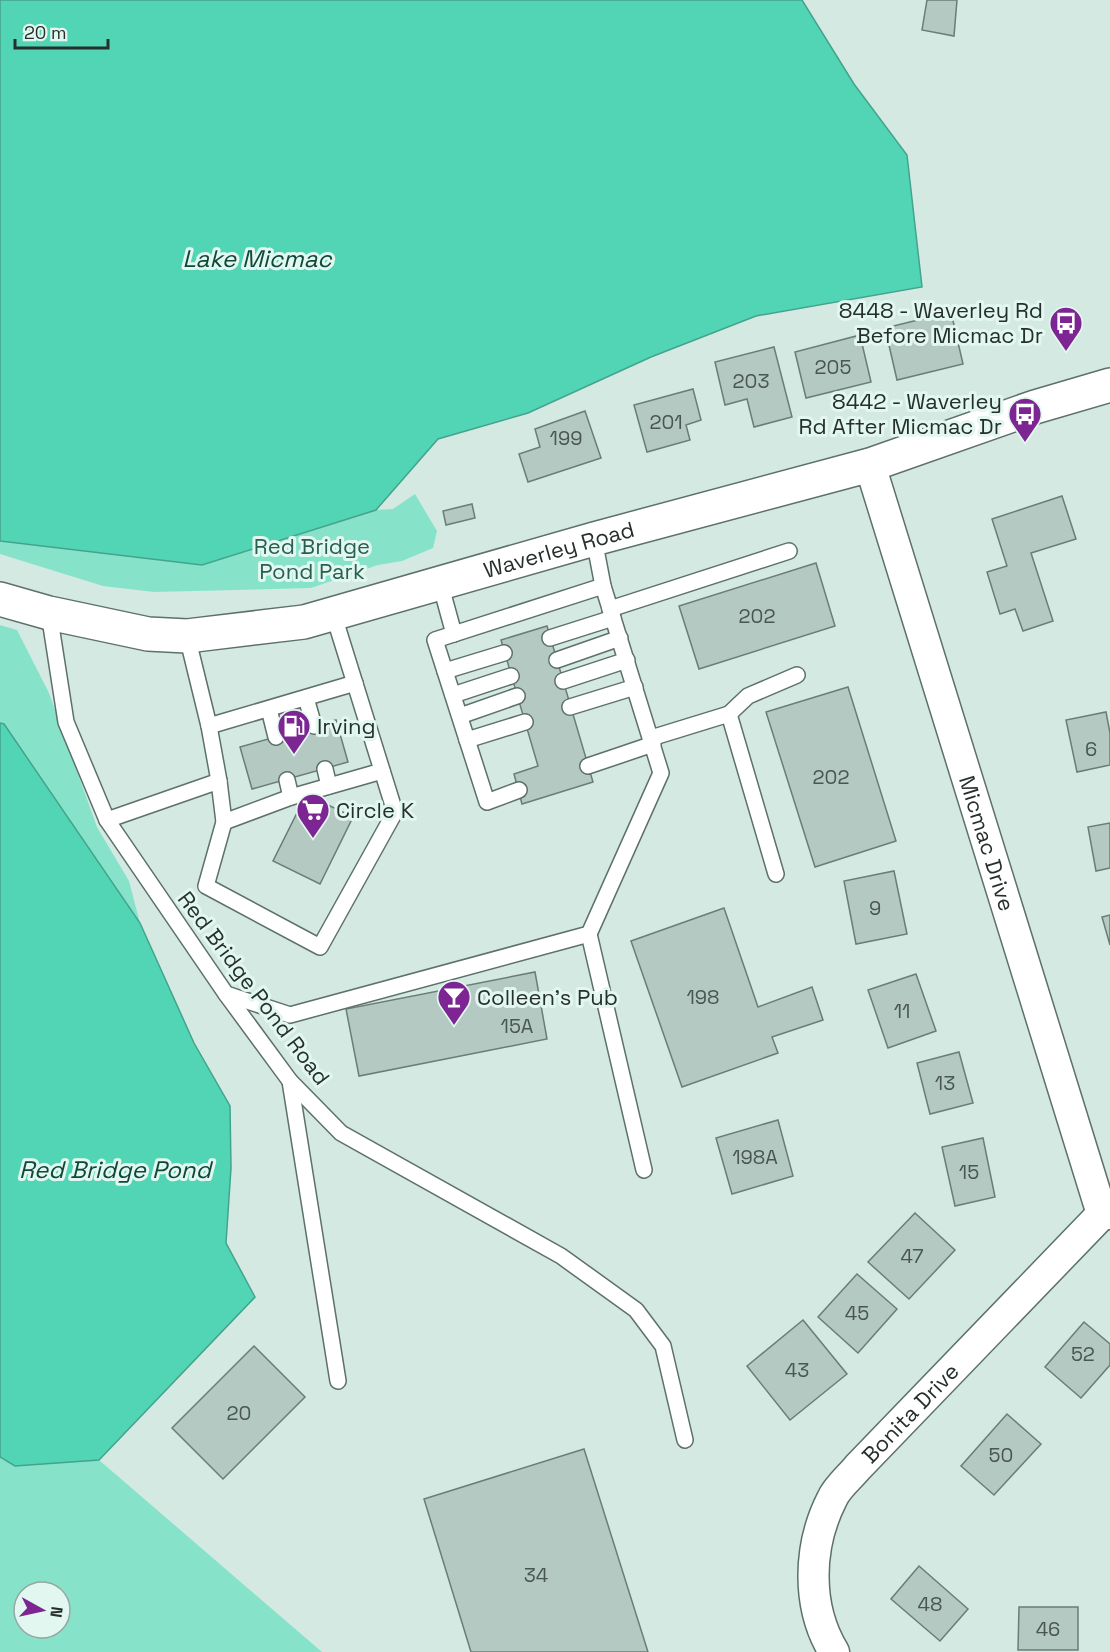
<svg xmlns="http://www.w3.org/2000/svg" width="1110" height="1652" viewBox="0 0 1110 1652" font-family="'Space Grotesk',sans-serif">
<rect width="100%" height="100%" fill="#d4e9e2"/>
<g fill="#86e3c9" fill-rule="evenodd">
<polygon points="415,494 437,531 433,548 402,561 378,565 311,588 154,592 103,586 0,554 0,541 202,565 376,510 393,509"/>
<polygon points="0,625 17,630 49,693 97,827 129,881 140,923 4,724 0,723"/>
<path d="M0,1457l15,9 84,-6 223,192h-322zM24,1592h36v36h-36z"/>
</g>
<g fill="#51d5b5" stroke="#44a38c" stroke-width="1.5">
<polygon points="0,0 802,0 854,84 907,155 922,287 756,316 651,357 528,413 438,439 376,510 202,565 0,541"/>
<polygon points="0,723 4,724 140,923 194,1043 230,1106 231,1168 226,1243 255,1297 99,1460 15,1466 0,1457"/>
</g>
<g fill="#b4c9c2" stroke="#6a7d77" stroke-width="1.5">
<polygon points="927,0 957,0 954,36 922,30"/>
<polygon points="951,312 963,364 897,380 885,328"/>
<polygon points="860,335 871,382 806,398 795,352"/>
<polygon points="774,347 792,417 754,427 747,399 725,405 715,362"/>
<polygon points="693,389 701,420 686,425 690,440 647,452 634,405"/>
<polygon points="585,411 601,458 528,482 519,454 540,447 535,429"/>
<polygon points="1062,496 1076,539 1031,553 1053,621 1023,631 1015,609 1000,614 987,572 1007,566 992,519"/>
<polygon points="472,504 475,518 446,525 443,511"/>
<polygon points="816,563 835,626 699,669 679,606"/>
<polygon points="547,626 593,782 522,804 514,774 538,766 501,640"/>
<polygon points="848,687 896,841 815,867 766,712"/>
<polygon points="1106,712 1110,733 1110,765 1077,772 1066,720"/>
<polygon points="336,720 348,762 252,789 240,747"/>
<polygon points="324,803 353,817 320,884 273,861 299,809"/>
<polygon points="1110,823 1110,868 1096,871 1088,827"/>
<polygon points="894,871 907,934 856,944 844,881"/>
<polygon points="724,908 758,1007 812,987 823,1020 772,1037 778,1053 682,1087 631,941"/>
<polygon points="1110,915 1110,945 1102,917"/>
<polygon points="535,972 547,1039 359,1076 346,1009"/>
<polygon points="916,974 936,1031 888,1048 868,990"/>
<polygon points="959,1052 973,1103 930,1114 917,1063"/>
<polygon points="778,1120 793,1176 732,1194 716,1138"/>
<polygon points="983,1138 995,1197 955,1206 942,1147"/>
<polygon points="915,1213 955,1250 909,1299 868,1262"/>
<polygon points="857,1274 897,1309 858,1353 818,1317"/>
<polygon points="803,1320 847,1374 790,1420 747,1366"/>
<polygon points="1084,1322 1110,1344 1110,1365 1081,1398 1045,1367"/>
<polygon points="254,1346 305,1397 223,1479 172,1428"/>
<polygon points="1007,1414 1041,1444 994,1495 961,1466"/>
<polygon points="584,1449 648,1652 471,1652 424,1499"/>
<polygon points="919,1566 968,1609 940,1641 891,1599"/>
<polygon points="1019,1607 1078,1607 1078,1650 1018,1650"/>
</g>
<g fill="none" stroke-linecap="round" stroke-linejoin="round">
<defs>
<g id="service">
<polyline points="440,583 454,634"/>
<polyline points="610,609 789,551"/>
<polyline points="49,613 66,722 107,820 226,994 290,1081 341,1133 561,1256 636,1310 663,1346 685,1440"/>
<polyline points="187,636 209,726 219,781"/>
<polyline points="550,638 613,618"/>
<polyline points="557,660 620,638"/>
<polyline points="445,671 504,653"/>
<polyline points="563,681 627,660"/>
<polyline points="453,695 511,676"/>
<polyline points="306,698 314,726"/>
<polyline points="570,707 635,687"/>
<polyline points="269,709 276,737"/>
<polyline points="729,714 748,696 797,675"/>
<polyline points="460,716 517,696"/>
<polyline points="209,726 355,683"/>
<polyline points="651,738 729,714 776,874"/>
<polyline points="467,740 525,722"/>
<polyline points="588,766 653,744"/>
<polyline points="325,769 329,786"/>
<polyline points="287,780 291,797"/>
<polyline points="519,790 487,802 435,640 603,586"/>
<polyline points="107,820 219,781 224,822 206,886 320,947 395,812 333,613"/>
<polyline points="224,822 291,797 382,771"/>
<polyline points="589,934 644,1170"/>
<polyline points="226,994 290,1015 589,934 661,773 603,586 594,539"/>
<polyline points="290,1081 338,1381"/>
</g>
<g id="minor">
<path id="s1" d="M870,465l232,749h8"/>
<path id="s2" d="M834,1652c-28,-46 -26,-106 -2,-153 5,-12 18,-22 26,-32l244,-253"/>
</g>
<g id="secondary">
<path id="s3" d="M0,599l49,14 99,21 39,2 117,-14 290,-83 276,-74 165,-58 75,-22"/>
</g>
</defs>
<use href="#service" stroke="#5d706a" stroke-width="18"/>
<use href="#minor" stroke="#5d706a" stroke-width="33"/>
<use href="#secondary" stroke="#5d706a" stroke-width="36"/>
<use href="#service" stroke="#fff" stroke-width="15"/>
<use href="#minor" stroke="#fff" stroke-width="30"/>
<use href="#secondary" stroke="#fff" stroke-width="33"/>
</g>
<defs>
<symbol id="bus-pin" viewBox="-11 -11 22 30"><path d="M0 17L-7.5 6A9.5 9.5 0 1 1 7.5 6Z" fill="#7d2593" stroke="#e1f7ef"/><path d="M-5-6H5V4H4V6H2V4H-2V6H-4V4H-5ZM-3.5-4V0h7V-4ZM-3.5 1.2v1.5H-2V1.2ZM2 1.2v1.5H3.5V1.2Z" fill="#fff"/></symbol>
<symbol id="fuel-pin" viewBox="-11 -11 22 30"><path d="M0 17L-7.5 6A9.5 9.5 0 1 1 7.5 6Z" fill="#7d2593" stroke="#e1f7ef"/><path d="M-5.5-6h7V0h2V4h1.3V-2.5L3-4.5l.8-.8L6-3V5H2.5V1h-1V6h-7ZM-4.2-4.7v3.2H.2V-4.7Z" fill="#fff"/></symbol>
<symbol id="supermarket-pin" viewBox="-11 -11 22 30"><path d="M0 17L-7.5 6A9.5 9.5 0 1 1 7.5 6Z" fill="#7d2593" stroke="#e1f7ef"/><path d="M-6-5.5h2.5l.6 2H6L4.5 2H-2.5L-4.4-4H-6ZM-1.5 3.2a1.3 1.3 0 1 0 .1 0ZM3 3.2a1.3 1.3 0 1 0 .1 0Z" fill="#fff"/></symbol>
<symbol id="bar-pin" viewBox="-11 -11 22 30"><path d="M0 17L-7.5 6A9.5 9.5 0 1 1 7.5 6Z" fill="#7d2593" stroke="#e1f7ef"/><path d="M-6-5H6L.8 .8V4.5H3.5V6h-7V4.5H-.8V.8Z" fill="#fff"/></symbol>
</defs>
<g fill-rule="evenodd">
<use href="#bus-pin" x="1047" y="304" width="38" height="52"/>
<use href="#bus-pin" x="1006" y="395" width="38" height="52"/>
<use href="#fuel-pin" x="275" y="707" width="38" height="52"/>
<use href="#supermarket-pin" x="294" y="791" width="38" height="52"/>
<use href="#bar-pin" x="435" y="978" width="38" height="52"/>
</g>
<g text-anchor="middle" dominant-baseline="central" stroke-width="6" stroke-linejoin="round" paint-order="stroke">
<g font-size="20" fill="#4a5652">
<text x="833" y="367">205</text>
<text x="751" y="381">203</text>
<text x="666" y="422">201</text>
<text x="566" y="438">199</text>
<text x="757" y="616">202</text>
<text x="1091" y="749">6</text>
<text x="831" y="777">202</text>
<text x="875" y="908">9</text>
<text x="703" y="997">198</text>
<text x="902" y="1011">11</text>
<text x="517" y="1026">15A</text>
<text x="945" y="1083">13</text>
<text x="755" y="1157">198A</text>
<text x="969" y="1172">15</text>
<text x="912" y="1256">47</text>
<text x="857" y="1313">45</text>
<text x="1083" y="1354">52</text>
<text x="797" y="1370">43</text>
<text x="239" y="1413">20</text>
<text x="1001" y="1455">50</text>
<text x="536" y="1575">34</text>
<text x="930" y="1604">48</text>
<text x="1048" y="1629">46</text>
</g>
<g font-size="22" fill="#272f2c" stroke="#e1f7ef" text-anchor="start">
<text x="1043" y="310" text-anchor="end">8448 - Waverley Rd<tspan x="1043" dy="25">Before Micmac Dr</tspan></text>
<text x="1002" y="401" text-anchor="end">8442 - Waverley<tspan x="1002" dy="25">Rd After Micmac Dr</tspan></text>
<text x="317" y="726">Irving</text>
<text x="336" y="810">Circle K</text>
<text x="477" y="997">Colleen's Pub</text>
</g>
<g font-size="22" fill="#295f51" stroke="#e1f7ef">
<text x="312" y="546">Red Bridge<tspan x="312" dy="25">Pond Park</tspan></text>
</g>
<g font-size="22" fill="#272f2c" stroke="#e1f7ef">
<text stroke="none"><textPath href="#s3" startOffset="574">Waverley Road</textPath></text>
<text stroke="none"><textPath href="#s1" startOffset="396">Micmac Drive</textPath></text>
<text transform="translate(254 988) rotate(53)">Red Bridge Pond Road</text>
<text stroke="none"><textPath href="#s2" startOffset="276">Bonita Drive</textPath></text>
</g>
<g font-size="24" font-style="italic" fill="#0f483b" stroke="#e1f7ef">
<text x="257" y="258">Lake Micmac</text>
<text x="115" y="1169">Red Bridge Pond</text>
</g>
</g>
<g transform="translate(42 1610) rotate(98)"><circle r="28" fill="#e1f7ef" stroke="#97a7a1" stroke-width="1.5"/>
<path d="M0-4.5L10 22L0 15L-10 22Z" fill="#7d2593"/>
<text y="-9" font-size="16" font-weight="bold" text-anchor="middle" fill="#272f2c">N</text>
</g>
<path d="M15 39v9h93v-9" fill="none" stroke="#272f2c" stroke-width="3"/>
<text x="24" y="39" font-size="18" fill="#272f2c" stroke="#e1f7ef" stroke-width="4.5" paint-order="stroke">20 m</text>
</svg>
